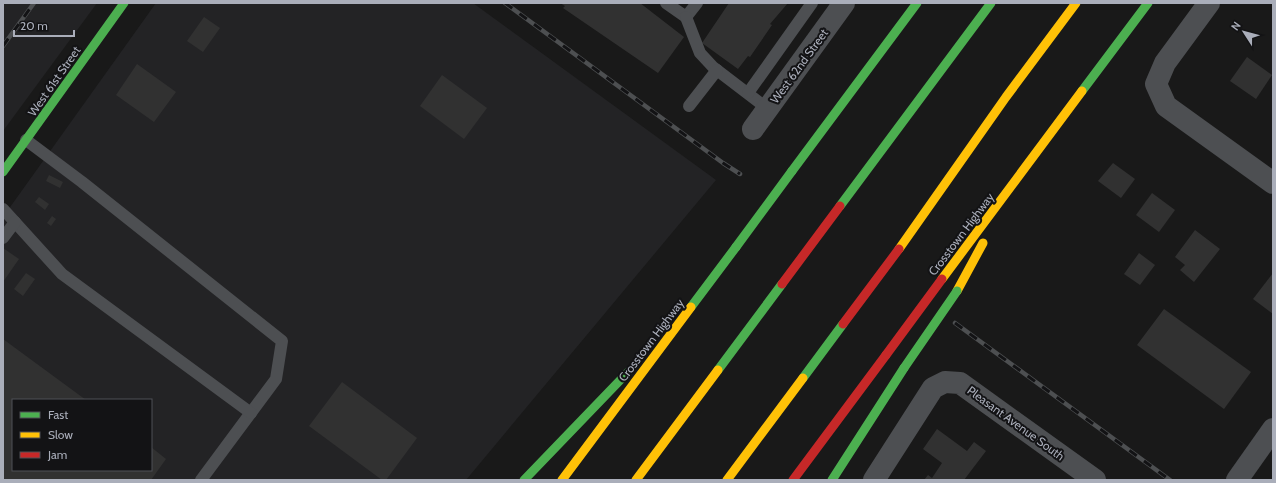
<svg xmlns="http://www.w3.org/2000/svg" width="1276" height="483" viewBox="0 0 1276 483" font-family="Cabin,sans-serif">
<rect width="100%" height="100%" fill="#191919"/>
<g fill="#232325" fill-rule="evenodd">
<polygon points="3,3 97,3 3,131"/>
<path d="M156,3h317l243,177 -250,300h-463v-263zM13,400h138v70h-138z"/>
</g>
<g fill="#313131">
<polygon points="560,3 640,3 684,37 658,73 563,8 565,6"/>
<polygon points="729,3 788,3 770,24 772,25 750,57 748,56 738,69 702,43"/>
<polygon points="204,17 220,28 203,52 187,41"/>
<polygon points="1247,57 1272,75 1256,99 1230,81"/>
<polygon points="137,64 176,92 154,122 116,95"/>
<polygon points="442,75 487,108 464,139 420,106"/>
<polygon points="1113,163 1135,179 1121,198 1098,181"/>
<polygon points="49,175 63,182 60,188 46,181"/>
<polygon points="1152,193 1175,210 1159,232 1136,215"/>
<polygon points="39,197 49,204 45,210 35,202"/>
<polygon points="52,216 56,219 51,226 47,223"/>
<polygon points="1195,230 1220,249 1194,282 1180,270 1185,265 1175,257"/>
<polygon points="3,248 19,259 3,282"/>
<polygon points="1139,253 1155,265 1140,285 1124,274"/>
<polygon points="26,273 35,279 23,296 14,289"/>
<polygon points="1273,273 1273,314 1253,299"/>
<polygon points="1164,309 1251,372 1224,409 1137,345"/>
<polygon points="3,339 86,400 13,400 13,470 151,470 151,447 166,459 151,480 3,480"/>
<polygon points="342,382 417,438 386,480 382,480 309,426"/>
<polygon points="937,429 967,451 974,442 986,451 964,480 924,480 928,475 932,478 942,463 923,449"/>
</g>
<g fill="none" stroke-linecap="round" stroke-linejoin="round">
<g stroke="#4d4f52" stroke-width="12">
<polyline points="666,3 686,17 697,3"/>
<polyline points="686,17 700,53 713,67 768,109"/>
<polyline points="748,93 812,3"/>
<polyline points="689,106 717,70"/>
<polyline points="26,140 82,182 282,341 276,379 201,480"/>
<polyline points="3,209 62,274 251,413"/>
<polyline points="3,238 15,222"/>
</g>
<g stroke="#4d4f52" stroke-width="22">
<polyline points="1209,3 1165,63 1156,84 1166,106 1273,183"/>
<polyline points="753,129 844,3"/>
<polyline points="874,480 933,388 945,382 960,383 1095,480"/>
<polyline points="1237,480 1273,429"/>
</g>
<g stroke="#4caf50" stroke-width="9">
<polyline points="1082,91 1148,3"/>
<polyline points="792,171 917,3"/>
<polyline points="3,172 124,3"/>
<polyline points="840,206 991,3"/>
<polyline points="691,307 736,247"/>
<polyline points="718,370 782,284"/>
<polyline points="803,378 843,324"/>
<polyline points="524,480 628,372"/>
<polyline points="832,480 904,368"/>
</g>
<g stroke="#ffc107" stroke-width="9">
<polyline points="899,249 1006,97 1076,3"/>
<polyline points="942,279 1082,91"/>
<polyline points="957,291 983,243"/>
<polyline points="562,480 691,307"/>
<polyline points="636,480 718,370"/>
<polyline points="727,480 803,378"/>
</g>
<polyline stroke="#c62828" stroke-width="9" points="793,480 886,355"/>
<defs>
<g id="rail">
<polyline points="505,3 723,163 740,174"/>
<polyline points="3,46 34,3"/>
<polyline points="955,323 1170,480"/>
</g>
</defs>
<use href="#rail" stroke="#4d4f51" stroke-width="4.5"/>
<use href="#rail" stroke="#131315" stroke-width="3" stroke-dasharray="9" stroke-linecap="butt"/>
<g stroke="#4caf50" stroke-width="9">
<polyline points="736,247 792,171"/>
<polyline points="904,368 957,291"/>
</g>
<g stroke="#c62828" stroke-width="9">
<polyline points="782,284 840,206"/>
<polyline points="843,324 899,249"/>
<polyline points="886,355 942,279"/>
</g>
</g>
<g text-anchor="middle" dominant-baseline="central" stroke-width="4" stroke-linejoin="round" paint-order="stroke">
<g font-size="12" fill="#aaaeba" stroke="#131315">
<text transform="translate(799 66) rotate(-54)">West 62nd Street</text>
<text transform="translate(54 81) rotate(-55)">West 61st Street</text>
<text transform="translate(961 234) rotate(-53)">Crosstown Highway</text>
<text transform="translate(651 340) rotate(-53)">Crosstown Highway</text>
<text transform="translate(1016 423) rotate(36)">Pleasant Avenue South</text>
</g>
</g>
<rect width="1276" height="483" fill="none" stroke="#aaaeba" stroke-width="8"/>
<rect x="12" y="399" width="140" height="72" fill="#131315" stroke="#4f5157"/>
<rect x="20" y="412" width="20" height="6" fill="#4caf50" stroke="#4f5157"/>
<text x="48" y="419" font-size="12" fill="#aaaeba">Fast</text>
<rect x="20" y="432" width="20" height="6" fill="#ffc107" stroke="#4f5157"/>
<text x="48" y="439" font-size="12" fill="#aaaeba">Slow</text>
<rect x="20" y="452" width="20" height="6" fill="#c62828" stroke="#4f5157"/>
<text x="48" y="459" font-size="12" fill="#aaaeba">Jam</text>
<g transform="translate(1244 32) rotate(306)" stroke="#131315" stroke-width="3" paint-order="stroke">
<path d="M0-3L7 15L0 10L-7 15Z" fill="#aaaeba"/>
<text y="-6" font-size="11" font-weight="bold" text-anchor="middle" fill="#aaaeba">N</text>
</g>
<path d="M14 30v6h60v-6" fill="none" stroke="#aaaeba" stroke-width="2"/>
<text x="20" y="30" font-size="12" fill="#aaaeba" stroke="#131315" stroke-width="3" paint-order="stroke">20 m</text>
</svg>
